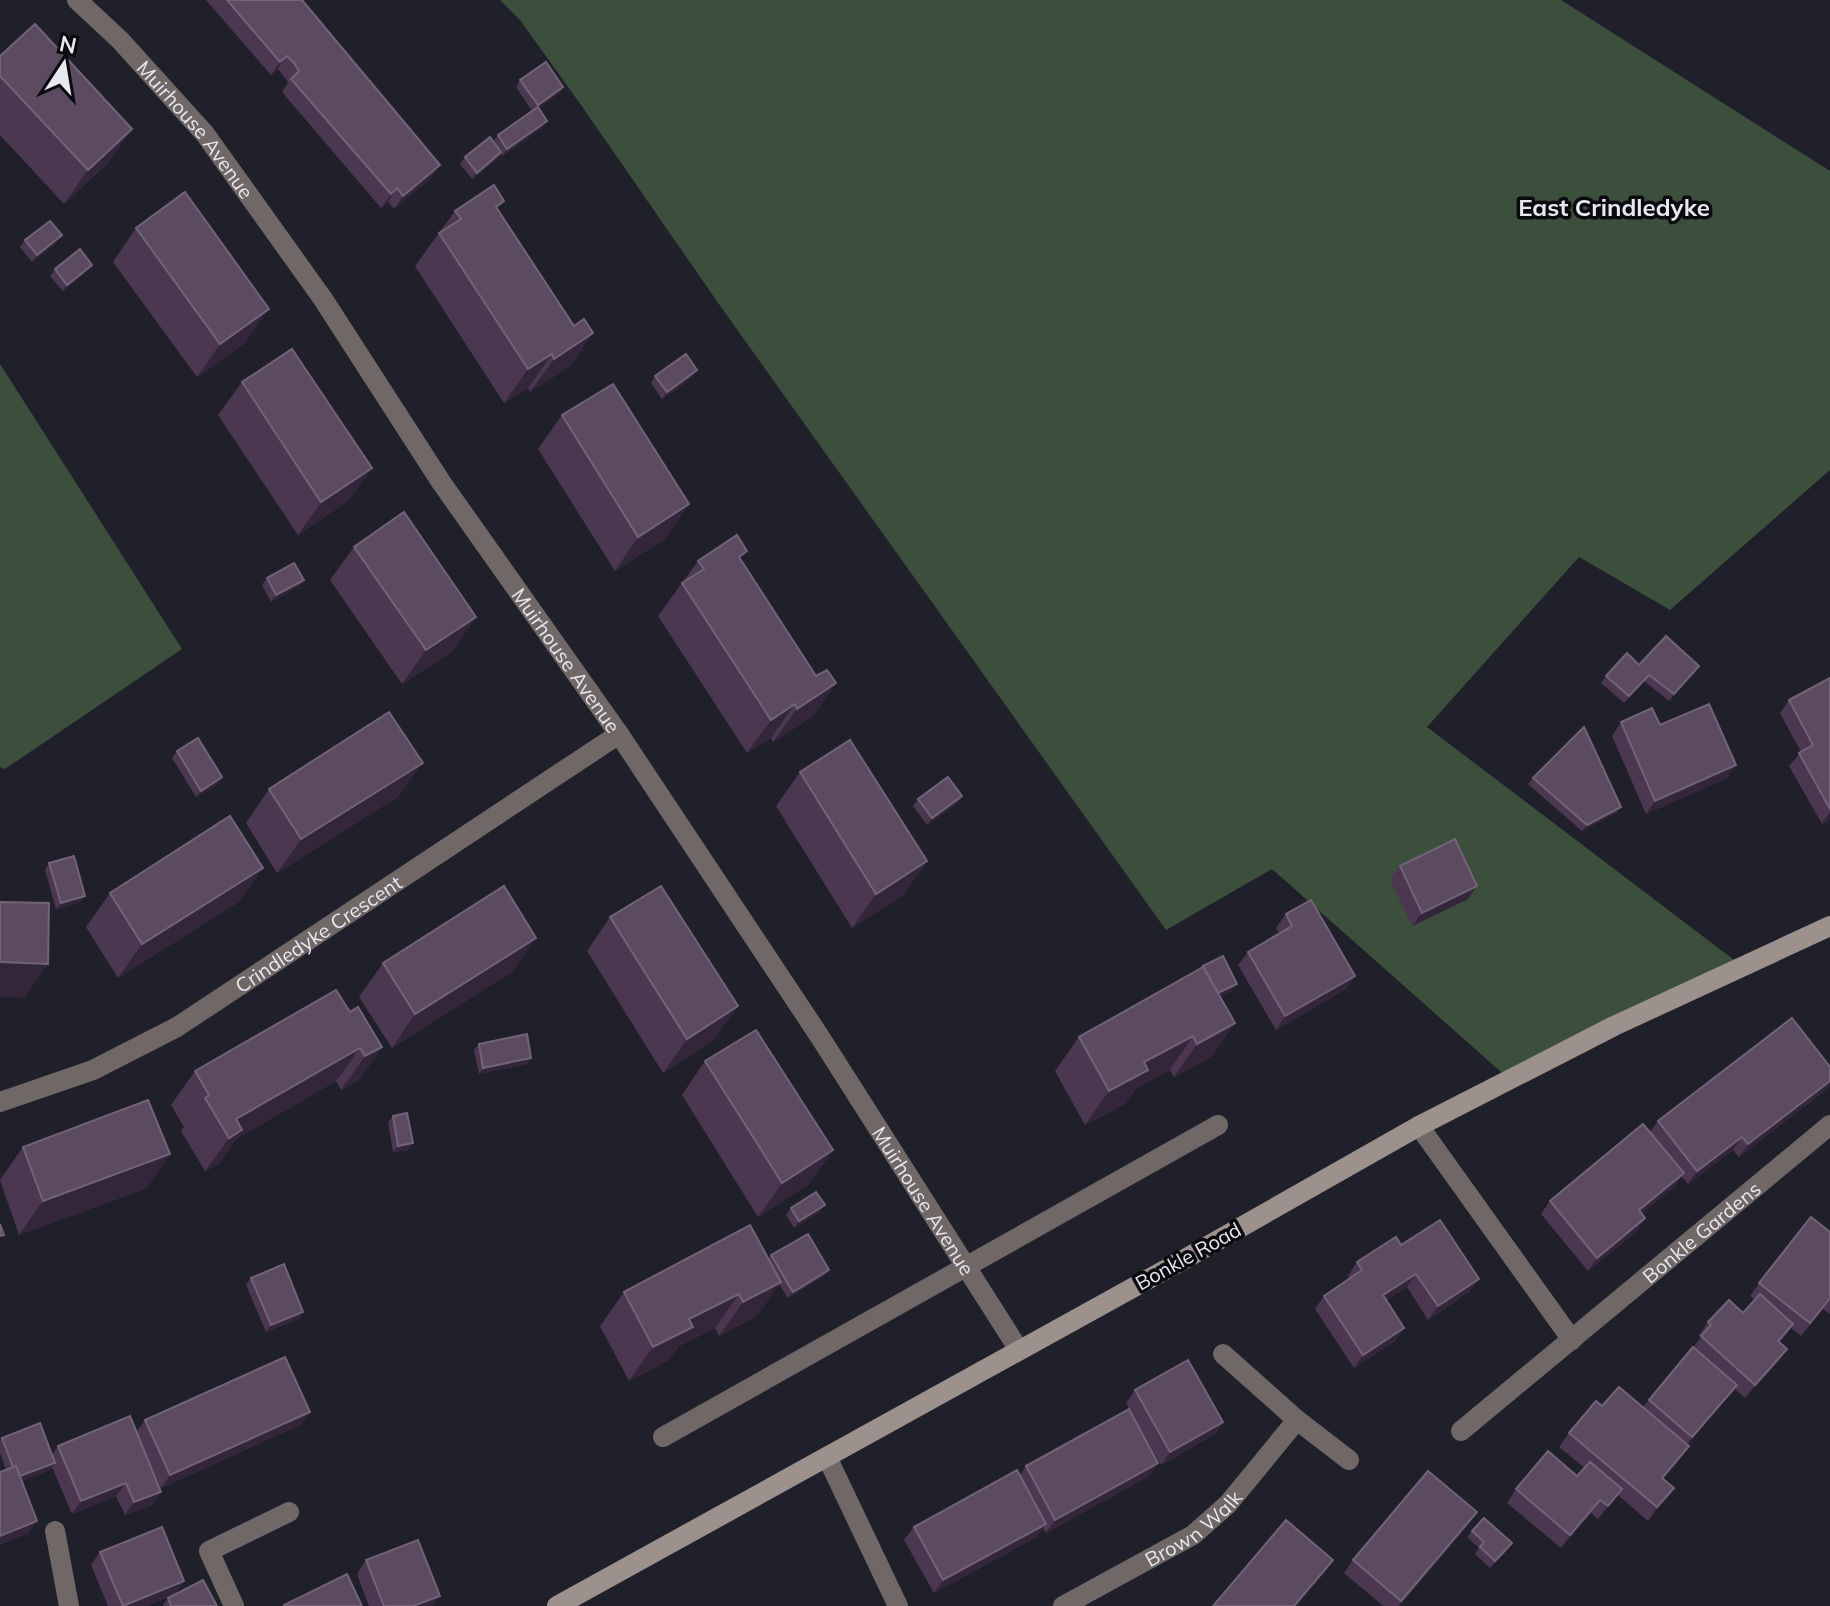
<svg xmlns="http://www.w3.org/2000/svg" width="1830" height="1606" viewBox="0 0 1830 1606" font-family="Mulish,sans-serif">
<rect width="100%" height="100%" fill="#20202b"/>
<g fill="#3c4e3c">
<polygon points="500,0 1561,0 1830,171 1830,470 1670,610 1579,557 1427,727 1742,966 1509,1079 1272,869 1166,930 716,300 581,105 520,20"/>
<polygon points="0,364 182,649 5,769 0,767"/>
</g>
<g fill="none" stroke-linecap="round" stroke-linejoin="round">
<g stroke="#6f6866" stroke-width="20">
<path id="s1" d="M77,0l43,40 85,94 118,165 118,183 178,252 201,303 199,313"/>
<path id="s2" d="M0,1102l93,-32 84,-43 442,-293"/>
<polyline points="1419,1126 1572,1340"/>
<polyline points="1223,1354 1297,1420 1349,1460"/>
<path id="s3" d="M1461,1431l369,-306"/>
<polyline points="663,1437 1218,1125"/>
<polyline points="827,1457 898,1606"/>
<polyline points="55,1531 69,1606"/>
<polyline points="234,1606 209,1551 289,1512"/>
<path id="s4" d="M1063,1606l130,-71 35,-31 69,-84"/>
</g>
<polyline stroke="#9c918d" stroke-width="20" points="557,1606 1183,1260 1419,1126 1614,1026 1830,926"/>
</g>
<g fill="#4b3750">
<polygon points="206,0 302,0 431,178 394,209 388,202 381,208 282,92 288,82 284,77 278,69 271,75"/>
<polygon points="0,56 108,163 64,204 0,135"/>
<polygon points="520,80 563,87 559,93 538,108 542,128 502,156 501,154 497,159 472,179 460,164 465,157 493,142 498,135 532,111 516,87"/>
<polygon points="498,210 574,326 593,333 570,366 530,392 528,388 504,403 415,266 455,211"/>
<polygon points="136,228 245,343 197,377 113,262"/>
<polygon points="25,240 57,242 32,262 20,247"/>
<polygon points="92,265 87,271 63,291 50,276 55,269"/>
<polygon points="655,376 693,377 662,399 651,383"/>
<polygon points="242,382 372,468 348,501 298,535 218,415"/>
<polygon points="562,415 666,538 615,571 538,449"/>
<polygon points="354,547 453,651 402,684 330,580"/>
<polygon points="741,560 816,676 836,683 813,716 773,742 771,738 747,753 658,616 698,561"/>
<polygon points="267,578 304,580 299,586 271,602 262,585"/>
<polygon points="1639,665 1699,666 1669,701 1644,681 1624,703 1601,683 1606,676"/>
<polygon points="1830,678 1830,820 1822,824 1789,766 1801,752 1780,713 1789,700"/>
<polygon points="1621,722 1660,725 1727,778 1646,814 1612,736"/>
<polygon points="177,751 222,777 218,784 196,797 172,758"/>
<polygon points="800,772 927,861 903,895 852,928 776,806"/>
<polygon points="1533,778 1621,807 1616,813 1582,831 1528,784"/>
<polygon points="269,789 399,796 277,873 246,823"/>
<polygon points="962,796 958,803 927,825 913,806 918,799"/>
<polygon points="49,863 85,896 80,902 56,909 45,870"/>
<polygon points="1400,866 1468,899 1412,926 1390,879"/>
<polygon points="110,893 240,901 118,978 86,927"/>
<polygon points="1286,914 1355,976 1346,989 1276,1030 1238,965 1248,952 1280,934 1276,928"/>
<polygon points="610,917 714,1040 663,1073 587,951"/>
<polygon points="383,963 513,971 392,1048 359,997"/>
<polygon points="1232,991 1220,996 1235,1023 1211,1057 1174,1077 1170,1070 1136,1088 1125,1104 1085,1125 1055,1071 1079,1037"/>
<polygon points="350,1012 382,1047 358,1081 341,1090 336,1081 236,1139 219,1164 205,1171 181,1131 184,1127 171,1105 195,1071"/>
<polygon points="479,1044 531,1058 527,1064 479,1074 474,1050"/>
<polygon points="705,1061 833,1150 809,1184 758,1217 682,1095"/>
<polygon points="1827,1089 1739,1157 1733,1150 1688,1184 1681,1176 1675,1186 1641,1214 1645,1218 1636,1232 1588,1271 1541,1214 1550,1201 1650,1132 1658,1121"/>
<polygon points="393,1116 413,1143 408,1150 393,1152 388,1122"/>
<polygon points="23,1147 147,1188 19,1235 0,1180"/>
<polygon points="791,1208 820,1212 794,1228 786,1215"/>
<polygon points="1830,1232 1830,1314 1823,1309 1801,1336 1791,1328 1779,1343 1787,1349 1778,1362 1745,1398 1734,1388 1688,1444 1680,1459 1663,1479 1674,1488 1648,1521 1618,1495 1598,1519 1591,1513 1561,1548 1507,1503 1516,1489 1577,1476 1585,1468 1559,1447 1569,1433 1602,1406 1643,1407 1693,1348 1701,1337 1699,1335 1708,1322 1743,1313 1755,1300 1750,1296 1759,1283"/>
<polygon points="1401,1245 1479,1279 1469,1292 1428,1320 1407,1287 1386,1300 1404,1328 1395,1341 1354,1368 1315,1309 1324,1296 1350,1278 1348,1276 1357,1262"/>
<polygon points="771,1255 824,1276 788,1298 779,1284 757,1316 719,1336 715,1328 679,1346 669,1360 629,1381 600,1326 624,1292 768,1259"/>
<polygon points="251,1278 299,1319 266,1332 246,1285"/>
<polygon points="1135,1390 1223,1422 1214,1435 1161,1465 1126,1403"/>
<polygon points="310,1412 300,1425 161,1488 147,1458 152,1505 125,1515 116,1496 72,1514 52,1467 50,1470 21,1481 28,1534 0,1453 0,1440 2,1438 52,1455 58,1446 136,1432 145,1420"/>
<polygon points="1158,1463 1149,1476 1046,1533 1043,1528 1037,1537 934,1593 904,1540 914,1527 1020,1475 1026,1466"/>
<polygon points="1467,1526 1399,1606 1383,1606 1344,1573 1353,1560"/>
<polygon points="1472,1531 1507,1550 1490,1568 1475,1554 1479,1548 1467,1537"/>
<polygon points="100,1552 184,1581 175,1594 147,1606 108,1606 91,1565"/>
<polygon points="366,1560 433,1606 369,1606 357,1574"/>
<polygon points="168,1598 217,1606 164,1606 163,1605"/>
</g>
<g fill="#33263a">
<polygon points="287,56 278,69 271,75 280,62"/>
<polygon points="563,87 559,93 533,112 538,105"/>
<polygon points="547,121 542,128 502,156 507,149"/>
<polygon points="132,129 108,163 64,204 88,170"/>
<polygon points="501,152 497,159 472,179 477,173"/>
<polygon points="440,165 431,178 394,209 403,196"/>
<polygon points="397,188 388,202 381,208 391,194"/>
<polygon points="62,235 57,242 32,262 37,255"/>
<polygon points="92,265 87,271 63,291 67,285"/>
<polygon points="269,309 245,343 197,377 220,344"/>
<polygon points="593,333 570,366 530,392 554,359"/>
<polygon points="552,354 528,388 504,403 528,369"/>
<polygon points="697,370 693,377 662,399 667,392"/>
<polygon points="372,468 348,501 298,535 321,502"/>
<polygon points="689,504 666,538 615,571 638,537"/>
<polygon points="304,580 299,586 271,602 276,595"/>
<polygon points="476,617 453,651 402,684 426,650"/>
<polygon points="836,683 813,716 773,742 797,709"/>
<polygon points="795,704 771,738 747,753 771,720"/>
<polygon points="423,763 399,796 277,873 301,839"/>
<polygon points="1736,765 1727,778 1646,814 1655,801"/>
<polygon points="222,777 218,784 196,797 201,791"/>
<polygon points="962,796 958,803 927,825 932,818"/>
<polygon points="1621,807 1616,813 1582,831 1587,825"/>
<polygon points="1830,812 1830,820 1822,824"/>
<polygon points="927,861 903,895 852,928 876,894"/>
<polygon points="263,868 240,901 118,978 142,944"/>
<polygon points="1477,886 1468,899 1412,926 1422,913"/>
<polygon points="85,896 80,902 56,909 61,903"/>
<polygon points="536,938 513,971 392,1048 415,1014"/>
<polygon points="0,962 48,964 24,998 0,997"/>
<polygon points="1355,976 1346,989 1276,1030 1285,1016"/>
<polygon points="1237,984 1232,991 1213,1000 1217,993"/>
<polygon points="738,1006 714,1040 663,1073 687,1039"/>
<polygon points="1235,1023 1211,1057 1174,1077 1197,1044"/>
<polygon points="1193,1036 1170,1070 1136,1088 1125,1104 1085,1125 1109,1091 1144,1062"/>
<polygon points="382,1047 358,1081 341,1090 365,1056"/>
<polygon points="360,1048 336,1081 236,1139 219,1164 205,1171 229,1138 236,1119"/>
<polygon points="531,1058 527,1064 479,1074 483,1068"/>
<polygon points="1830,1081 1830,1085 1827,1089 1739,1157 1748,1144"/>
<polygon points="1742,1137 1733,1150 1688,1184 1697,1171"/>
<polygon points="413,1143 408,1150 393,1152 398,1146"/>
<polygon points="833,1150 809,1184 758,1217 782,1183"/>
<polygon points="170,1154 147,1188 19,1235 43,1201"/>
<polygon points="1684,1173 1675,1186 1630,1224 1639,1210"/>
<polygon points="825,1205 820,1212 794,1228 799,1221"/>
<polygon points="1645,1218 1636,1232 1588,1271 1597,1258"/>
<polygon points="829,1270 824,1276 788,1298 793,1292"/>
<polygon points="1416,1274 1407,1287 1374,1309 1383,1295"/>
<polygon points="1479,1279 1469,1292 1428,1320 1438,1306"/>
<polygon points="781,1282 757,1316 719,1336 743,1302"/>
<polygon points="739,1294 715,1328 679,1346 669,1360 629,1381 653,1347 689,1319"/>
<polygon points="303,1312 299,1319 266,1332 271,1325"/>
<polygon points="1404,1328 1395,1341 1354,1368 1363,1355"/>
<polygon points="1787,1349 1778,1362 1745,1398 1755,1385"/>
<polygon points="1737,1385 1727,1398 1683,1450 1692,1437"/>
<polygon points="310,1412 300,1425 161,1488 170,1475"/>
<polygon points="1223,1422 1214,1435 1161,1465 1170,1452"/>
<polygon points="1689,1446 1680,1459 1653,1491 1662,1478"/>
<polygon points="55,1463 50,1470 12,1484 17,1477"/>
<polygon points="1158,1463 1149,1476 1046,1533 1055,1520"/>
<polygon points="126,1483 116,1496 72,1514 81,1501"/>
<polygon points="1674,1488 1664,1501 1648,1521 1657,1507"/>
<polygon points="1622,1489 1613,1502 1598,1519 1608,1506"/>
<polygon points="161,1492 152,1505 125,1515 134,1502"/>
<polygon points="1600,1500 1591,1513 1561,1548 1570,1535"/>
<polygon points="1477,1512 1467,1526 1398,1606 1401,1601"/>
<polygon points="37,1521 28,1534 0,1545 0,1536"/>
<polygon points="1046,1524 1037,1537 934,1593 943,1580"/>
<polygon points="1333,1560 1324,1573 1296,1606 1294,1606"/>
<polygon points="184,1581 175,1594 147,1606 125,1606"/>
<polygon points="440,1596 433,1606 413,1606"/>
</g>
<g fill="#5c4a61" stroke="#726378" stroke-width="2">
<polygon points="227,0 302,0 440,165 403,196 397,188 391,194 291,79 299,71 294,63 287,56 280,62"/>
<polygon points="35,24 132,129 88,170 0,76 0,56"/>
<polygon points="546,62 563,87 538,105 520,80"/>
<polygon points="538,107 547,121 507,149 498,135"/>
<polygon points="490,137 501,152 477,173 465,157"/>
<polygon points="494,185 504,201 496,207 574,326 584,319 593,333 554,359 552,354 528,369 439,233 461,219 455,211"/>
<polygon points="185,192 269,309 220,344 136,228"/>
<polygon points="50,221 62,235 37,255 25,240"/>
<polygon points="80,249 92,265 67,285 55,269"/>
<polygon points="292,349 372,468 321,502 242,382"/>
<polygon points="686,354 697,370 667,392 655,376"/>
<polygon points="613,384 689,504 638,537 562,415"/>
<polygon points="404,512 476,617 426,650 354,547"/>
<polygon points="737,535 747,551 739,557 816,676 827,670 836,683 797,709 795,704 771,720 682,583 704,569 698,561"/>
<polygon points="294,563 304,580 276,595 267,578"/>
<polygon points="1666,636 1699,666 1674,694 1649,675 1629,696 1606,676 1627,653 1639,665"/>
<polygon points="1830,678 1830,809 1799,753 1813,745 1789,700"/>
<polygon points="1709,704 1736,765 1655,801 1621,722 1652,708 1660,725"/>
<polygon points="389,712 423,763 301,839 269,789"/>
<polygon points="1584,727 1621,807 1587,825 1533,778"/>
<polygon points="198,738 222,777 201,791 177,751"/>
<polygon points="850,740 927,861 876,894 800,772"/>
<polygon points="948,777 962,796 932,818 918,799"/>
<polygon points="230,816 263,868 142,944 110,893"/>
<polygon points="1455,839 1477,886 1422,913 1400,866"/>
<polygon points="74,856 85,896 61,903 49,863"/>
<polygon points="504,886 536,938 415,1014 383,963"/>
<polygon points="661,886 738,1006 687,1039 610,917"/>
<polygon points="1311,900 1355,976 1285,1016 1248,952 1292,926 1286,914"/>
<polygon points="0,902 49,903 48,964 0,962"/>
<polygon points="1223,956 1237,984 1218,993 1203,966"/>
<polygon points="1203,967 1235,1023 1197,1044 1193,1036 1144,1062 1148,1070 1109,1091 1079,1037"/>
<polygon points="336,990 350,1012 358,1007 382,1047 365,1056 360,1048 236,1119 242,1130 229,1138 205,1098 209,1095 195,1071"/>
<polygon points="1792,1018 1830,1067 1830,1081 1748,1144 1742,1137 1697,1171 1658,1121"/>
<polygon points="756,1030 833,1150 782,1183 705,1061"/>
<polygon points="527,1034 531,1058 483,1068 479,1044"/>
<polygon points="148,1100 170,1154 43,1201 23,1147"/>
<polygon points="407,1113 413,1143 398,1146 393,1116"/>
<polygon points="1643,1124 1684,1173 1639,1210 1645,1218 1597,1258 1550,1201"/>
<polygon points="816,1192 825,1205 799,1221 791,1208"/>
<polygon points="1811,1217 1830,1232 1830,1298 1810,1323 1759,1283"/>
<polygon points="1440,1220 1479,1279 1438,1306 1416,1274 1383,1295 1404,1328 1363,1355 1324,1296 1362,1270 1357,1262 1377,1249 1396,1237 1401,1245"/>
<polygon points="0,1224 4,1235 0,1236"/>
<polygon points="750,1225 781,1282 743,1302 739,1294 689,1319 693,1327 653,1347 624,1292"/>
<polygon points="808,1234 829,1270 793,1292 771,1255"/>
<polygon points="284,1264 303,1312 271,1325 251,1278"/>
<polygon points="1760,1294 1793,1324 1778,1341 1787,1349 1755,1385 1701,1336 1711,1325 1708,1322 1729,1300 1743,1313"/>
<polygon points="1693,1347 1737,1385 1692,1437 1649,1400"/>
<polygon points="285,1357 310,1412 170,1475 145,1420"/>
<polygon points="1188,1360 1223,1422 1170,1452 1135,1390"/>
<polygon points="1619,1387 1689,1446 1662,1478 1674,1488 1657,1507 1569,1433 1596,1401 1602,1406"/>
<polygon points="1129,1409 1158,1463 1055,1520 1026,1466"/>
<polygon points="130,1416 161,1492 134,1502 126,1483 81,1501 58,1446"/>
<polygon points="40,1423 55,1463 20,1476 16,1466 13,1467 2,1438"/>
<polygon points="1548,1451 1577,1476 1590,1462 1622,1489 1608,1506 1600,1500 1570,1535 1516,1489"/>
<polygon points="16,1466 37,1521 0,1536 0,1472"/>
<polygon points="1017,1470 1046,1524 943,1580 914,1527"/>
<polygon points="1428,1471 1477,1512 1401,1601 1353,1560"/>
<polygon points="1484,1518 1512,1543 1495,1561 1480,1547 1484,1542 1472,1531"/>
<polygon points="1286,1520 1333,1560 1294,1606 1213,1606"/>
<polygon points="162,1527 184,1581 123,1606 100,1552"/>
<polygon points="418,1540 440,1596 413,1606 384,1606 366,1560"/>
<polygon points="347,1574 362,1606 284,1606 284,1605"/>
<polygon points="203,1580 217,1606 171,1606 168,1598"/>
</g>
<g text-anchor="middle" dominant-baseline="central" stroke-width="7" stroke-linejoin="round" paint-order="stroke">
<g font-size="20" fill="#e8e8f0" stroke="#0a0a0f">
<text stroke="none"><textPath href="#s1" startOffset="176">Muirhouse Avenue</textPath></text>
<text stroke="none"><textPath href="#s1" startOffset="824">Muirhouse Avenue</textPath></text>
<text stroke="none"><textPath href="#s2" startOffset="362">Crindledyke Crescent</textPath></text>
<text stroke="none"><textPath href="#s1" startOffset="1472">Muirhouse Avenue</textPath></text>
<text stroke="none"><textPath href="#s3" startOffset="312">Bonkle Gardens</textPath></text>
<text transform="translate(1188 1256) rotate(-29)">Bonkle Road</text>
<text stroke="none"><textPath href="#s4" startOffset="152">Brown Walk</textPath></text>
</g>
<g font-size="24" font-weight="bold" fill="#e8e8f0" stroke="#0a0a0f">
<text x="1614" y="207">East Crindledyke</text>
</g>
</g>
<g transform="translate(64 64) rotate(12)" stroke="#0a0a0f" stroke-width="6" paint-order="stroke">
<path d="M0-6L14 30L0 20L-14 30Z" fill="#e8e8f0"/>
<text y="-12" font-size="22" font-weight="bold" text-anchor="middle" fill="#e8e8f0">N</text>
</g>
</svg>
